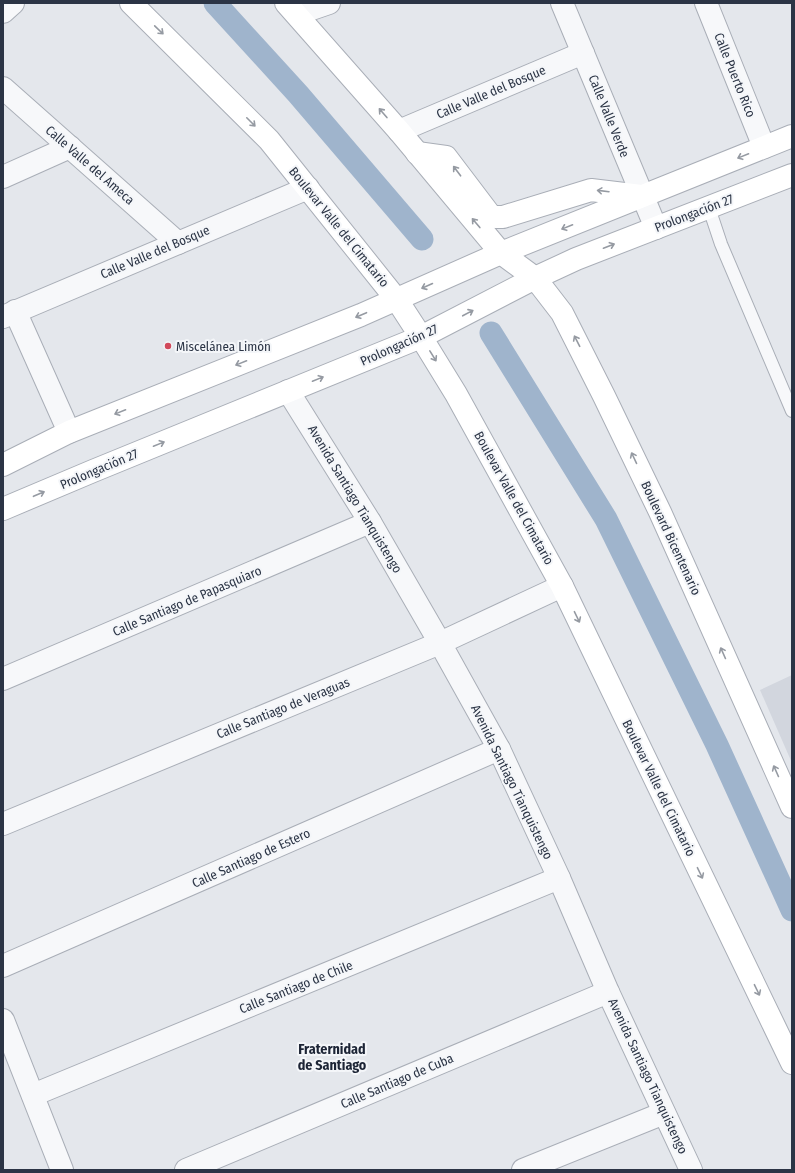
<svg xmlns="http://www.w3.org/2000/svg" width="795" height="1173" viewBox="0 0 795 1173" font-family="'Fira Sans Condensed',sans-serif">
<rect width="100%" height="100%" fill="#e4e7ec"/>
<polygon fill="#d2d6de" points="792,675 792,763 760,690"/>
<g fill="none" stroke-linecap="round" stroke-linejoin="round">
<g stroke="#9fb4cc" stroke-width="23">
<polyline points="215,3 298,94 422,239"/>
<polyline points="491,333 606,519 717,745 792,910"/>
</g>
<defs>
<polyline id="service" points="709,208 721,244 792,411"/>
<g id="minor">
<polyline points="706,3 764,147"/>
<polyline points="3,12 13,3"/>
<polyline points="297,14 329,3"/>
<polyline points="3,88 178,243"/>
<polyline points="399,131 583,53"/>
<polyline points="3,177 70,147"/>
<polyline points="15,311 69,432"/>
<polyline points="3,317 308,188"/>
<polyline points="288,391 370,522 440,643 499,749 559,878 608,992 691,1170"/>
<polyline points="3,679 370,522"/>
<polyline points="3,824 440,643 562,586"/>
<polyline points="3,966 499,749"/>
<polyline points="3,1020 62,1170"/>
<polyline points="33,1095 559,878"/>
<polyline points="186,1170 608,992"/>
<polyline points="523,1170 664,1113"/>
</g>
<polyline id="tertiary" points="562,3 656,228"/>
<g id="secondary">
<polyline points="131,3 269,140 397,300 421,337 456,394 562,586 792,1063"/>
<polyline points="286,3 399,131 501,253 535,278 562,313 604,396 660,512 792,807"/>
<polyline points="417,153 446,157 490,215 495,217 503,217 591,190 641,196"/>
<polyline points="3,465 69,432 361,315 501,253 792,136"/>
<polyline points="3,509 93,471 421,337 535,278 576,259 792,175"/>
</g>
</defs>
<use href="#service" stroke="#a9aeb7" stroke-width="14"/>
<use href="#minor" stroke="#a9aeb7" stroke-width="24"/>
<use href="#tertiary" stroke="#a9aeb7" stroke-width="24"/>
<use href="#secondary" stroke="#a9aeb7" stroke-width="24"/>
<use href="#service" stroke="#f7f8fa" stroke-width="12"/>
<use href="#minor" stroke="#f7f8fa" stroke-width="22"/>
<use href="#tertiary" stroke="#f7f8fa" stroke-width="22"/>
<use href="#secondary" stroke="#fff" stroke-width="22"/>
</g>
<defs><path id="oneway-shaft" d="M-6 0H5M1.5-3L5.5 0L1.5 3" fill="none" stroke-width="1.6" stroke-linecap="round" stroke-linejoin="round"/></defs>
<g stroke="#959aa2">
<use href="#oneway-shaft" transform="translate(159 30) rotate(44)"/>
<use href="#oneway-shaft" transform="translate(383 113) rotate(-131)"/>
<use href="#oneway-shaft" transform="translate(251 122) rotate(45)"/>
<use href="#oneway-shaft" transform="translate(743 156) rotate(158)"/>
<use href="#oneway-shaft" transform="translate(457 171) rotate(-127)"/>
<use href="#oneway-shaft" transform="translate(603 191) rotate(-173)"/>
<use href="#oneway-shaft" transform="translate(476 223) rotate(-130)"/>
<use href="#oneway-shaft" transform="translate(567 227) rotate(158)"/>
<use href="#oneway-shaft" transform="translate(609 246) rotate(-21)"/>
<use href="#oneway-shaft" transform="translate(427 286) rotate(156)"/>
<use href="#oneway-shaft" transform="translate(468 313) rotate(-28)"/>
<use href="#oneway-shaft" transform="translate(361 315) rotate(157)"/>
<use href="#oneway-shaft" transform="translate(577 341) rotate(-117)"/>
<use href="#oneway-shaft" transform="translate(433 356) rotate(58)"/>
<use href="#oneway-shaft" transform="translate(241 363) rotate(158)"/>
<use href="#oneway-shaft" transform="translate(318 379) rotate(-22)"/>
<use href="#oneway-shaft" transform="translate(120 412) rotate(158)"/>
<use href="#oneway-shaft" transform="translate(159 444) rotate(-22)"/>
<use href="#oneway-shaft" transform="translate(634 458) rotate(-115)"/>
<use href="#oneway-shaft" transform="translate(39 494) rotate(-23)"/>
<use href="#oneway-shaft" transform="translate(577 617) rotate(64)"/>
<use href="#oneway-shaft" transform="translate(723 653) rotate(-114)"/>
<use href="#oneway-shaft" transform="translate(776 771) rotate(-114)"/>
<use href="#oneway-shaft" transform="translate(700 873) rotate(64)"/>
<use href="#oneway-shaft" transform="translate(757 990) rotate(64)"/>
</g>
<circle fill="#d1495b" stroke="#f4f6f9" stroke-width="1.5" cx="168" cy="346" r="4"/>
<g text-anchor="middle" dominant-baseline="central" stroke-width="4" stroke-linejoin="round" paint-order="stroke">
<g font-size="13" fill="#2b3445" stroke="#f4f6f9">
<text transform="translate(735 75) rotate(68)">Calle Puerto Rico</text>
<text transform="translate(491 92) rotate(-23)">Calle Valle del Bosque</text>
<text transform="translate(609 116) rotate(68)">Calle Valle Verde</text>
<text transform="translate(90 165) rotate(41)">Calle Valle del Ameca</text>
<text transform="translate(694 213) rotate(-21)">Prolongación 27</text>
<text transform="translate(339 227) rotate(51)">Boulevar Valle del Cimatario</text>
<text transform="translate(155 252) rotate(-23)">Calle Valle del Bosque</text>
<text transform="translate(399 345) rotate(-24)">Prolongación 27</text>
<text transform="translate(99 469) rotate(-23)">Prolongación 27</text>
<text transform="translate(514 498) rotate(61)">Boulevar Valle del Cimatario</text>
<text transform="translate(355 499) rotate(59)">Avenida Santiago Tianquistengo</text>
<text transform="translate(671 538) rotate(65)">Boulevard Bicentenario</text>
<text transform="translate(187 601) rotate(-23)">Calle Santiago de Papasquiaro</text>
<text transform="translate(283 708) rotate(-22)">Calle Santiago de Veraguas</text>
<text transform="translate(512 782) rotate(64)">Avenida Santiago Tianquistengo</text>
<text transform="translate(659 788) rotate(64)">Boulevar Valle del Cimatario</text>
<text transform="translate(251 858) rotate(-24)">Calle Santiago de Estero</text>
<text transform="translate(296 987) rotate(-22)">Calle Santiago de Chile</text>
<text transform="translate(648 1076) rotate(65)">Avenida Santiago Tianquistengo</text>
<text transform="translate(397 1081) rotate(-23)">Calle Santiago de Cuba</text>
</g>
<g font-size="13" fill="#2b3445" stroke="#f4f6f9" text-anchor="start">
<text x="176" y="346">Miscelánea Limón</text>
</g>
<g font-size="14" font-weight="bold" fill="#1d2536" stroke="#f4f6f9">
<text x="332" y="1049">Fraternidad<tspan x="332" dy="16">de Santiago</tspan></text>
</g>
</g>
<rect width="795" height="1173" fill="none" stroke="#2b3445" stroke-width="8"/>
</svg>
